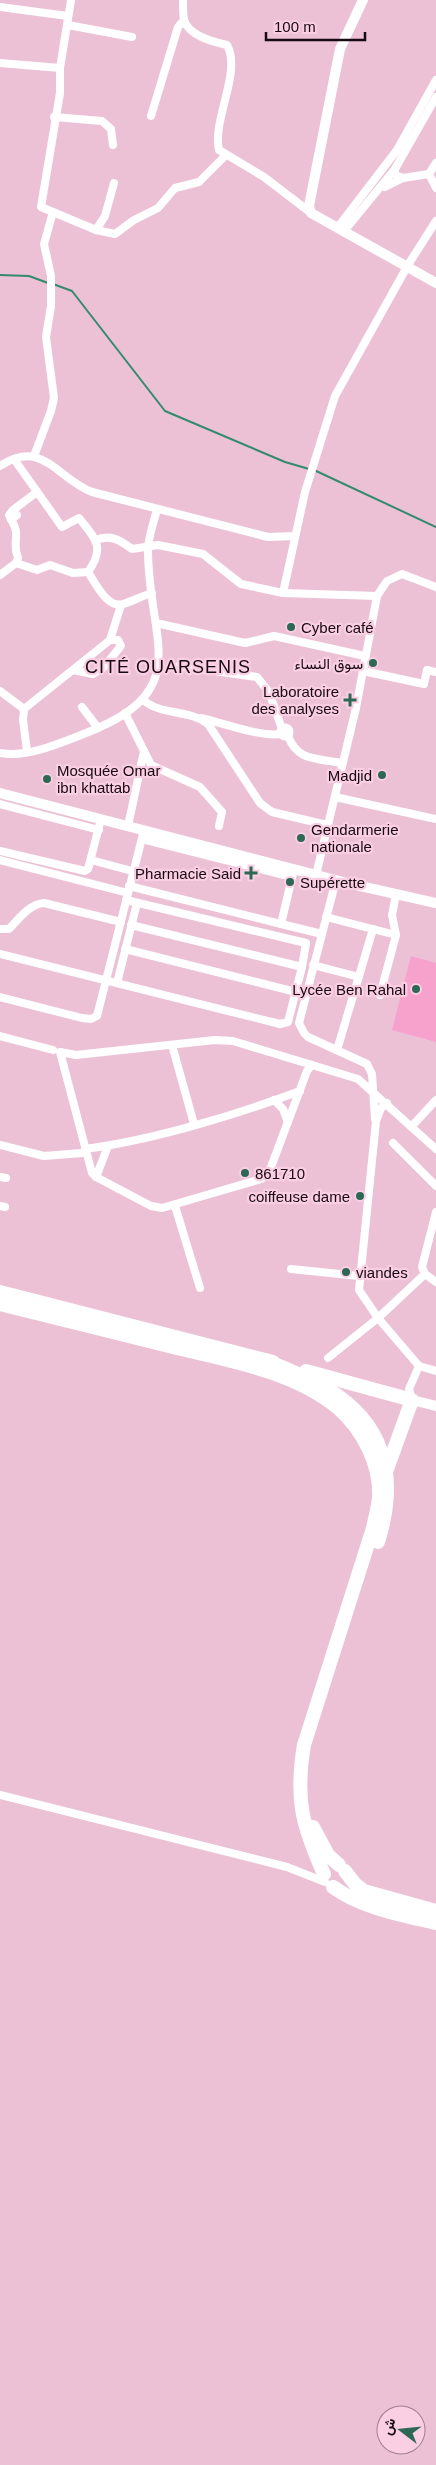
<svg xmlns="http://www.w3.org/2000/svg" width="436" height="2465" viewBox="0 0 436 2465" font-family="Helvetica,Vazirmatn,sans-serif">
<rect width="100%" height="100%" fill="#ecc1d6"/>
<polygon fill="#f6a2cd" points="411,956 436,963 436,1042 392,1030"/>
<g fill="none" stroke-linecap="round" stroke-linejoin="round">
<g stroke="#348a6d" stroke-width="2">
<polyline points="0,275 29,276 48,283"/>
<polyline points="53,284 72,291 165,411 285,462 309,469"/>
<polyline points="314,470 436,527"/>
</g>
<g stroke="#fff" stroke-width="8">
<polyline points="71,0 60,68 60,93 41,207 96,230 115,234 134,220 158,208 175,188 199,182 226,155"/>
<path d="M183,0c0,6 0,14 1,20 5,16 29,22 43,25 15,27 -15,75 -8,105l45,27 47,36"/>
<polyline points="0,7 68,16"/>
<polyline points="68,25 132,37"/>
<polyline points="0,63 60,68"/>
<polyline points="151,116 178,27 184,20"/>
<polyline points="54,117 102,121 111,129 113,145"/>
<polyline points="436,163 429,174 436,188"/>
<polyline points="403,178 429,174"/>
<polyline points="385,187 403,178 395,175 395,169"/>
<polyline points="338,227 397,150 436,80"/>
<polyline points="96,230 105,216 114,183"/>
<polyline points="345,230 395,169 436,97"/>
<polyline points="34,456 51,411 54,398 46,337 51,306 51,276 44,244 53,212"/>
<path d="M14,459l48,68 17,-9c16,20 27,29 9,54l-15,1 -23,-8 -13,5 -21,-7"/>
<path d="M0,466c43,-28 56,12 92,26l176,45 27,-1"/>
<polyline points="13,510 37,492"/>
<path d="M96,540c14,-6 24,0 36,9l26,-4 45,9 38,30 42,9 94,3"/>
<path d="M88,572c7,10 19,37 35,32 10,-3 19,-8 29,-11"/>
<path d="M0,575l16,-12 2,-5c-5,-13 -1,-15 -2,-26 0,-5 -5,-12 -7,-17l4,-5 4,5 -6,5"/>
<polyline points="283,593 305,492 335,396 408,265 436,221"/>
<polyline points="156,623 245,643 274,636 365,656"/>
<polyline points="110,640 121,605"/>
<polyline points="179,666 257,677 269,692 282,729"/>
<polyline points="363,671 424,684 427,670 436,672"/>
<polyline points="0,691 24,709 23,720 27,751"/>
<path d="M143,700c19,16 46,9 65,24l52,79 12,9 55,13"/>
<polyline points="82,707 98,728"/>
<polyline points="24,709 110,640 118,640 121,646 102,669 93,674 73,670"/>
<polyline points="125,713 151,765 200,787 222,812 219,826"/>
<path d="M201,718c22,5 59,19 80,16"/>
<circle cx="285" cy="732" r="4.5"/>
<path d="M288,736c10,26 29,22 54,27"/>
<path d="M0,753c26,5 58,-9 81,-18 117,-44 67,-92 67,-185 0,-13 6,-28 9,-41"/>
<polyline points="335,797 436,819"/>
<polyline points="0,804 99,830"/>
<polyline points="128,826 144,751"/>
<polyline points="142,839 292,877"/>
<polyline points="0,851 85,871 88,869 101,819"/>
<polyline points="0,860 128,893"/>
<polyline points="91,860 132,871"/>
<polyline points="316,875 356,708 377,596 387,581 402,574 436,587"/>
<polyline points="336,880 299,1023 304,1033 308,1037 367,1064 372,1074 375,1119"/>
<polyline points="129,886 281,924 294,869"/>
<polyline points="326,917 396,935"/>
<polyline points="281,924 322,934"/>
<polyline points="131,925 302,967"/>
<path d="M0,929h9c9,-9 20,-25 35,-26l77,19"/>
<polyline points="125,949 296,992"/>
<polyline points="0,954 280,1024 288,1022 302,967 306,943 126,900"/>
<polyline points="313,965 359,977"/>
<polyline points="117,983 137,903"/>
<polyline points="380,995 396,935 392,915 396,894"/>
<polyline points="0,997 82,1018 91,1019 97,1016 144,830"/>
<polyline points="0,1036 53,1050"/>
<polyline points="172,1045 194,1124"/>
<polyline points="337,1050 373,929"/>
<polyline points="312,1065 307,1071 268,1175 261,1179 162,1208 151,1206 96,1177 92,1173 60,1052 76,1055 215,1040 233,1041 358,1079 436,1149"/>
<polyline points="274,1100 283,1109 288,1122"/>
<polyline points="387,1103 381,1108 376,1121 359,1290 378,1318 419,1366 436,1371"/>
<polyline points="412,1126 436,1100"/>
<polyline points="393,1143 436,1186"/>
<polyline points="0,1145 44,1156 82,1153"/>
<path d="M85,1149c68,-9 151,-34 215,-58"/>
<polyline points="0,1177 6,1178"/>
<polyline points="96,1177 108,1146"/>
<polyline points="0,1206 5,1207"/>
<polyline points="175,1206 200,1288"/>
<polyline points="436,1212 422,1267 425,1274 436,1282"/>
<polyline points="291,1269 359,1276"/>
<polyline points="328,1358 378,1318 425,1274"/>
<polyline points="412,1400 409,1389 419,1366"/>
<polyline points="0,1795 287,1867 325,1882"/>
</g>
<g stroke="#fff" stroke-width="10">
<polyline points="363,0 340,49 309,206 311,213 436,283"/>
<polyline points="0,793 347,883 436,903"/>
<polyline points="412,1400 436,1406"/>
</g>
<g stroke="#fff" stroke-width="14">
<polyline points="0,1292 273,1362"/>
<path d="M0,1304c56,14 113,28 169,42 55,14 124,24 169,62 25,22 43,57 41,90 -1,10 -4,20 -6,30l-69,217c-9,54 -2,80 20,129"/>
<path d="M266,1360c24,11 50,20 72,36 51,36 58,89 40,146"/>
<polyline points="306,1371 412,1400 387,1469"/>
<polyline points="313,1827 328,1855 339,1865"/>
<polyline points="345,1871 355,1884 364,1891 436,1911"/>
<path d="M333,1887c29,21 69,28 103,36"/>
</g>
</g>
<g fill="#2c6853" stroke="#facee3" stroke-width="2">
<circle cx="291" cy="627" r="5"/>
<circle cx="373" cy="663" r="5"/>
<path d="M347.5 692.5h5v5h5v5h-5v5h-5v-5h-5v-5h5z"/>
<circle cx="382" cy="775" r="5"/>
<circle cx="47" cy="779" r="5"/>
<circle cx="301" cy="838" r="5"/>
<path d="M248.5 865.5h5v5h5v5h-5v5h-5v-5h-5v-5h5z"/>
<circle cx="290" cy="882" r="5"/>
<circle cx="416" cy="989" r="5"/>
<circle cx="245" cy="1173" r="5"/>
<circle cx="360" cy="1196" r="5"/>
<circle cx="346" cy="1272" r="5"/>
</g>
<g text-anchor="middle" dominant-baseline="central" stroke-width="4.5" stroke-linejoin="round" paint-order="stroke">
<g font-size="15" fill="#180a12" stroke="#facee3" text-anchor="start">
<text x="301" y="627">Cyber café</text>
<text x="363" y="663" text-anchor="end">سوق النساء</text>
<text x="339" y="691" text-anchor="end">Laboratoire<tspan x="339" dy="17">des analyses</tspan></text>
<text x="57" y="770">Mosquée Omar<tspan x="57" dy="17">ibn khattab</tspan></text>
<text x="372" y="775" text-anchor="end">Madjid</text>
<text x="311" y="829">Gendarmerie<tspan x="311" dy="17">nationale</tspan></text>
<text x="241" y="873" text-anchor="end">Pharmacie Said</text>
<text x="300" y="882">Supérette</text>
<text x="406" y="989" text-anchor="end">Lycée Ben Rahal</text>
<text x="255" y="1173">861710</text>
<text x="350" y="1196" text-anchor="end">coiffeuse dame</text>
<text x="356" y="1272">viandes</text>
</g>
<g font-size="18" letter-spacing="1" fill="#180a12" stroke="#facee3">
<text x="168" y="667">CITÉ OUARSENIS</text>
</g>
</g>
<g transform="translate(401 2430) rotate(286)"><circle r="24" fill="#facee3" stroke="#a0808f"/>
<path d="M0-4L9 19L0 12L-9 19Z" fill="#2c6853"/>
<text y="-8" font-size="14" font-weight="bold" text-anchor="middle" fill="#180a12">ش</text>
</g>
<path d="M266 32v8h99v-8" fill="none" stroke="#180a12" stroke-width="2.5"/>
<text x="274" y="32" font-size="15" fill="#180a12" stroke="#facee3" stroke-width="4" paint-order="stroke">100 m</text>
</svg>
